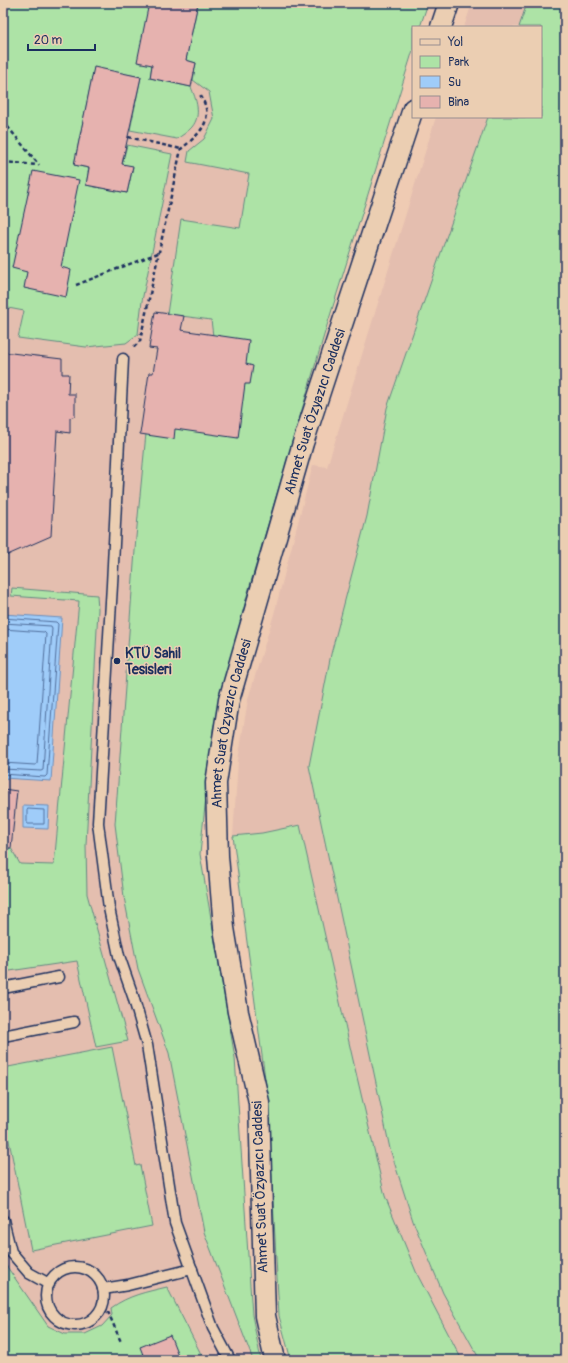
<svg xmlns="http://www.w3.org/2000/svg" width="568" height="1363" viewBox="0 0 568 1363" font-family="Pangolin,sans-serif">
<rect width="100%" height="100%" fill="#efcbb3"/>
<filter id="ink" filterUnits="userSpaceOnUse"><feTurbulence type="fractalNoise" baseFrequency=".025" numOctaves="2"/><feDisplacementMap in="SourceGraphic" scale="8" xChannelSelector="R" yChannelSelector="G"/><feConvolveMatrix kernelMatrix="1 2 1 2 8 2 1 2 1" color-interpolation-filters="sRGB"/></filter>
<g filter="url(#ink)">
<g fill="#e4beaf">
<polygon points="3,3 428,3 420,27 413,27 413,50 325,332 248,592 213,729 200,854 235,1058 252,1315 261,1360 3,1360"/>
<polygon points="472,3 565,3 565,1360 291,1360 279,1316 268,1101 233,836 238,761 248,699 274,614 313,465 327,467 436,117 541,117 541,27 464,27"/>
</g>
<g fill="#ade3a6" stroke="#648982">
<path d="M3,3h146l3,62 -2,13 41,9c5,12 11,28 1,40 -4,5 -10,8 -15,12l-47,-9 11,-53 -47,-9 -20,97 15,3 -3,17 41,8 6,-26 -11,-3 5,-19 45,9 -30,147 -4,33 -12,9 -40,4 -68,-9 6,-27 -21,-4z"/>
<polygon points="198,3 428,3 420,27 413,27 413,50 325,332 248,592 213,729 200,854 235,1058 252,1315 261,1360 253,1360 204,1232 169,1053 138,969 124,897 115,824 136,537 147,423 216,360 211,320 167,314 181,219 240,228 249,174 187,162 189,151 204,139 214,119 209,92 193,80 196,63 186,60"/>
<polygon points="527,3 565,3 565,1360 480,1360 443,1293 413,1221 390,1149 309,766 331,654 367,516 387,408 488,117 541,117 541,27 519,27"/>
<polygon points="12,588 97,595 98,609 86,845 87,894 128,1041 96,1047 77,961 3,972 3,848 11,848 20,864 54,865 79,601 11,596"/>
<polygon points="300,825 353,1060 385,1196 417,1274 462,1360 291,1360 279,1316 268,1101 233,836 262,833"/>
<polygon points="112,1047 136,1166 140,1165 152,1226 31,1250 3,1111 3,1068"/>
<path d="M3,1261l45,65 17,8h20l17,-8 10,-11 -1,-7c18,-13 35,-16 56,-21l37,73h-201z"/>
</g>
<g fill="#9fccf9" stroke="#6a8dbb">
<polygon points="3,614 62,618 51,781 3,778"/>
<polygon points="23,805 49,806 48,829 23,828"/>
</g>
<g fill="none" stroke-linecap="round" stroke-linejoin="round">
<g stroke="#506e9c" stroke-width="1">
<polyline points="3,618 56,622 58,624 47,775 45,777 3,774"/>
<polyline points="3,623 51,626 52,628 43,770 41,771 3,769"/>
<polyline points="3,629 44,632 46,634 37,764 35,765 3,763"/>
<polygon points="28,809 44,810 44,824 27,824 27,811"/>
</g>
</g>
<g fill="#e6b2af" stroke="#1b2f5e">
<polygon points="149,3 198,3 186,60 196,63 191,87 150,78 152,65 137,62"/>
<polygon points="94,67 141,77 122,164 133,166 127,193 86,185 89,168 74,165"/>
<polygon points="33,171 79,180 61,267 71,270 66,297 24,288 27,272 12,268"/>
<polygon points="155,312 184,316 181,330 249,340 246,364 253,366 250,384 245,384 238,438 175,429 174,439 140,434 149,373 153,373 157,349 149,348"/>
<polygon points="3,352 62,359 62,374 69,374 68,394 75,394 75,416 70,418 70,433 57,431 51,536 3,557"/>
<polygon points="3,789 17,791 11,848 3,848"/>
<polygon points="170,1335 180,1360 145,1360 140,1347"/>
</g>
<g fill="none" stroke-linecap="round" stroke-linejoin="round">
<defs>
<g id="lane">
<polyline points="123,359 112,585 98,823 109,908 119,956 133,996 147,1045 175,1223 213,1328 230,1360"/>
<polyline points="3,988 59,977"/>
<polyline points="3,1036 74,1022"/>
<polyline points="3,1220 11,1252 29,1273 49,1284"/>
<circle cx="75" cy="1296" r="29"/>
<polyline points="103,1289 128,1285 192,1269"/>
</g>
<g id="street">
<polyline points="441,27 449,3"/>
<path id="s1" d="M275,1360l-10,-44 -6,-214 -21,-90 -14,-84 -6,-72 -2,-73 13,-83 74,-257 110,-334"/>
</g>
</defs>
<use href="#lane" stroke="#1b2f5e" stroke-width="13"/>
<use href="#street" stroke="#1b2f5e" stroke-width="23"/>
<g stroke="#1b2f5e" stroke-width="2.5" stroke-dasharray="4 3" stroke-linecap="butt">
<polyline points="3,121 39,165"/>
<polyline points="128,137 181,149"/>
<polyline points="3,162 38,165"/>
<polyline points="76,285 158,253"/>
<path d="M134,347l6,-6 41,-192c21,-17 35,-30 18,-56"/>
<polyline points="105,1305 121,1342"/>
</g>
<use href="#lane" stroke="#ebceb2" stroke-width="10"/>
<use href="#street" stroke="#ebceb2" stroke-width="20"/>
</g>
</g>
<circle fill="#1b2f5e" stroke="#ebceb2" stroke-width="1.5" cx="117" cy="661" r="4"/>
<g text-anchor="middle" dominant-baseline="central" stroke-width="3" stroke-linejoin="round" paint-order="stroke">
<g font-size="14" fill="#1b2f5e" stroke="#ebceb2">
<text stroke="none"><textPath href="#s1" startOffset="967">Ahmet Suat Özyazıcı Caddesi</textPath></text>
<text stroke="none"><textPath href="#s1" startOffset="643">Ahmet Suat Özyazıcı Caddesi</textPath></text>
<text transform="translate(260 1187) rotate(-92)">Ahmet Suat Özyazıcı Caddesi</text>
</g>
<g font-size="14" font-weight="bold" fill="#1b2f5e" stroke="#ebceb2" text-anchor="start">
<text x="125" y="653">KTÜ Sahil<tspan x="125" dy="16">Tesisleri</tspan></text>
</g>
</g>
<rect width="568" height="1363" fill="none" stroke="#ebceb2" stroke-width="16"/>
<rect x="8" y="8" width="552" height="1347" fill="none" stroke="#1b2f5e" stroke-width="1.5" filter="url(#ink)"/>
<rect x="412" y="26" width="130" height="92" fill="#ebceb2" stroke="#988e90"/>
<rect x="420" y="39" width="20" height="6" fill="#ebceb2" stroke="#988e90"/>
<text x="448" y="46" font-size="12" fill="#1b2f5e">Yol</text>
<rect x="420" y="56" width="20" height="12" fill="#ade3a6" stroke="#988e90"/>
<text x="448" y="66" font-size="12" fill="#1b2f5e">Park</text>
<rect x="420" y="76" width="20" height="12" fill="#9fccf9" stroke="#988e90"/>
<text x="448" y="86" font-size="12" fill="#1b2f5e">Su</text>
<rect x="420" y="96" width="20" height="12" fill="#e6b2af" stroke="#988e90"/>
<text x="448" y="106" font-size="12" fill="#1b2f5e">Bina</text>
<path d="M28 44v6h67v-6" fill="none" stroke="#1b2f5e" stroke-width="2"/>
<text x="34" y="44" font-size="12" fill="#1b2f5e" stroke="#ebceb2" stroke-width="3" paint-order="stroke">20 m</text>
</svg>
